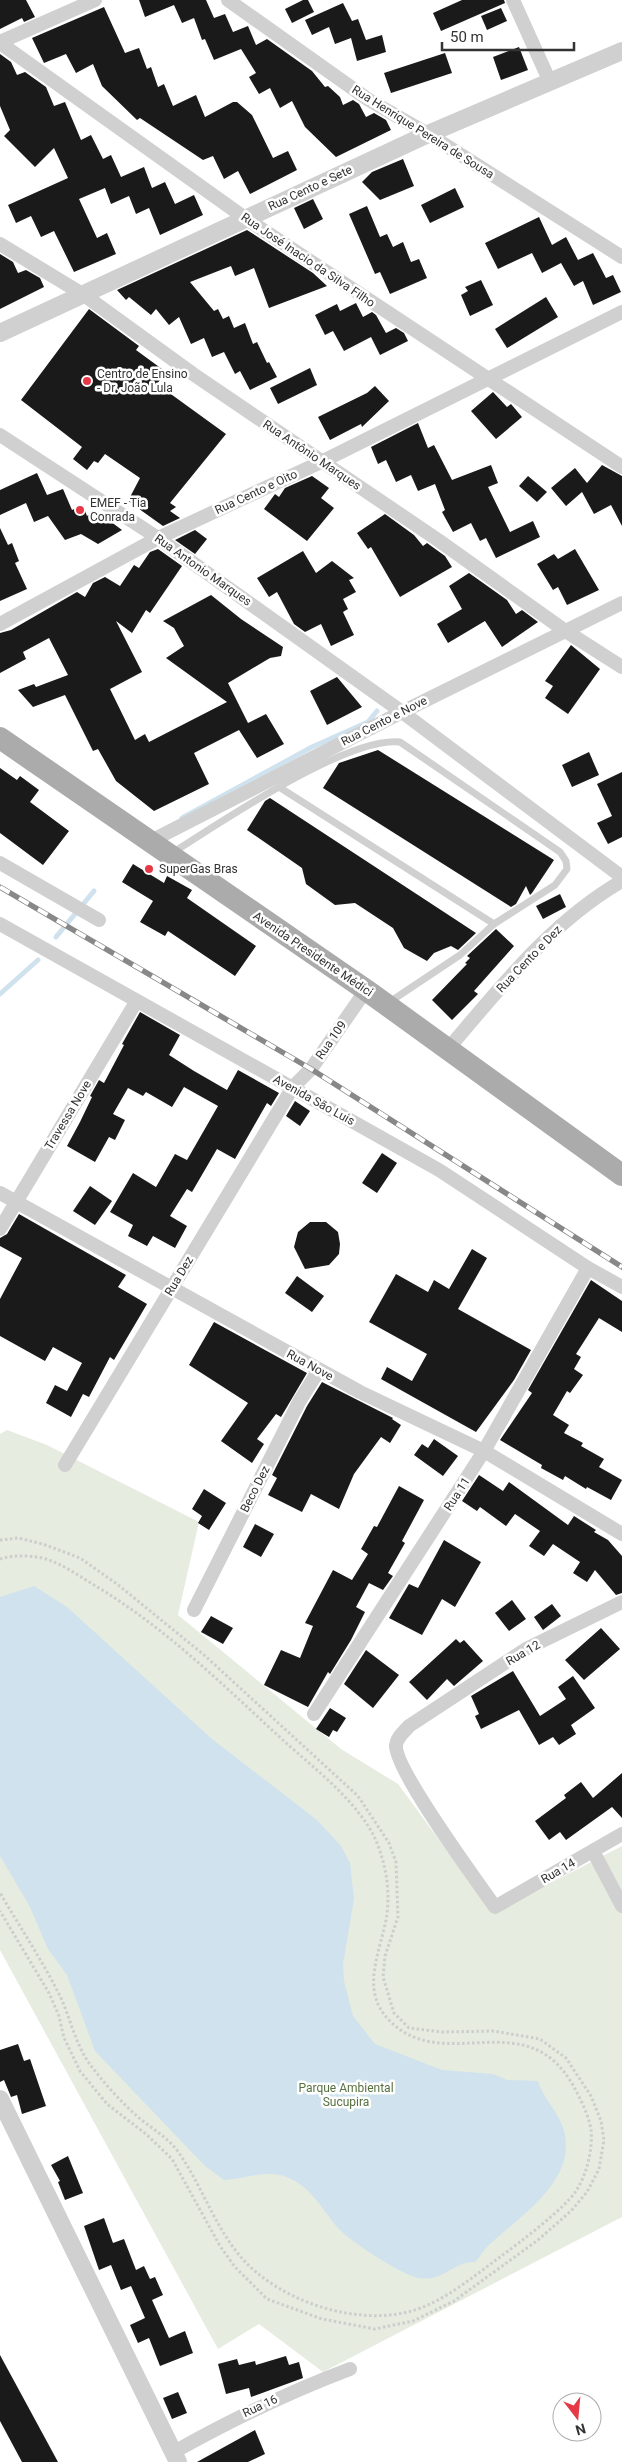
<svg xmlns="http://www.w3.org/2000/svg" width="622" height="2462" viewBox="0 0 622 2462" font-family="Roboto,sans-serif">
<rect width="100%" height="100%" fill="#fff"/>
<polygon fill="#e6ecdf" points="7,1430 47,1445 199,1522 178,1615 341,1749 398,1784 493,1913 622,1846 622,2217 323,2372 259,2324 218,2349 0,1950 0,1434"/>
<path fill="#cfe2ee" d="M34,1586l33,21 145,132 105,81 24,26 9,17 4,36 -11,65 1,17 9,35 22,28 67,26 51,4 14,6 31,1c5,18 21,30 26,50 13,50 -44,85 -75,114 -5,4 -8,11 -14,17 -21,-2 -34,23 -60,15 -19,-6 -64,-35 -77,-49 -18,-21 -29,-46 -58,-53 -18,-4 -38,4 -56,5l-20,-15 -109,-114 -28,-76 -19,-26 -19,-44 -29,-49v-259z"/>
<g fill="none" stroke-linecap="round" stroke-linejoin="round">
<g stroke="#cfe2ee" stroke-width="5">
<polyline points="182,818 312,747 368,722 377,711"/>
<polyline points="56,937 94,891"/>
<polyline points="0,994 38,960"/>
</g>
</g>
<g fill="#1a1a1a">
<polygon points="0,0 26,0 35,17 24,22 22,18 0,29"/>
<polygon points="139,0 206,0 214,18 225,14 233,32 248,26 256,45 267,39 312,71 325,87 328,86 340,97 343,105 353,100 359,104 366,117 374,113 386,120 391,130 336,157 305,127 292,101 280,108 270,88 259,94 249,77 256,73 241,49 214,60 205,39 202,40 194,18 182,23 174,5 145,17"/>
<polygon points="303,0 308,0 314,12 292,23 285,9"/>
<polygon points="462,0 504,0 505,3 441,31 433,13"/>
<polygon points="343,3 352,21 358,19 366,40 382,35 386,52 357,61 351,38 335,44 329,27 312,35 305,20"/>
<polygon points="104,7 125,53 139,48 147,69 151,67 158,87 164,84 173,106 196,95 205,117 233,102 237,102 252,115 273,158 288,151 297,170 250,194 238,171 224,179 213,156 203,160 140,118 137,120 102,86 93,64 76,73 66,54 44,63 32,38"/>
<polygon points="501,8 507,21 487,30 481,16"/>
<polygon points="519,47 528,70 501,80 493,57"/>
<polygon points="445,53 452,73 391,93 384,73"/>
<polygon points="0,54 11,62 17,75 25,72 46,87 54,106 65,102 81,140 91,135 103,159 111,155 121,177 144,167 152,188 165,182 175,204 194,195 203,215 160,235 149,208 136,214 129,196 111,204 105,188 79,199 97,238 107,233 116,254 74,272 54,231 41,237 31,216 16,223 8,205 68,178 54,148 35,167 4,136 10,130 0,106"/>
<polygon points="403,159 414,186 380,200 362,182 372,172"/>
<polygon points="455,188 464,207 430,223 421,205"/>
<polygon points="313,199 323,219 304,229 294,208"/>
<polygon points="367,206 380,237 387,234 393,247 403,242 411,262 419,259 427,278 390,294 380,272 375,274 349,214"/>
<polygon points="539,217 552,245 566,237 578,260 593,253 606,278 613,275 621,292 593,305 583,281 574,286 561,263 542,273 532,253 498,269 485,243"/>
<polygon points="247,230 313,273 327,286 269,308 254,268 235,276 231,266 190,282 214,311 218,309 223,319 229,316 234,328 245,323 253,344 257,342 267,363 269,362 277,377 250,390 240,371 235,374 224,352 212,357 204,338 191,344 179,317 169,325 156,309 151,315 129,297 126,300 117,290"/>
<polygon points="0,254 13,262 18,273 26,270 40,278 44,287 0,309"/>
<polygon points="481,280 493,305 470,316 461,295 468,291 465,287"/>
<polygon points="546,297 558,317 507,348 495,329"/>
<polygon points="356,303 363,317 372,312 376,315 386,333 396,328 404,333 408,341 380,355 371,337 344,351 333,331 325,335 315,315 337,304 340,311"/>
<polygon points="89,309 139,346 136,350 166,372 157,384 226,434 170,503 176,507 170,511 180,518 163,526 128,501 140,478 105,454 98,463 94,461 87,470 73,459 82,447 21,400"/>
<polygon points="310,368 317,385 278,404 270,388"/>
<polygon points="375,386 389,401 362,427 361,424 330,440 318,417 367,393"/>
<polygon points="493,392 507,407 511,404 522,417 496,439 471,411"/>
<polygon points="418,423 428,448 434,445 452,480 491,465 498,483 488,487 510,532 533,521 540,537 496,558 486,538 480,541 471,523 453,532 442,512 445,510 435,484 418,491 411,475 396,482 386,460 378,464 371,447"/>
<polygon points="602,465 622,476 622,526 611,505 594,514 582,492 566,506 551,488 575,468 587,483"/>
<polygon points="37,473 47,495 63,489 72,510 83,505 87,516 95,510 122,530 98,544 81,534 65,540 48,516 34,522 26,503 0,515 0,490"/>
<polygon points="312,476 329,488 321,498 334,508 307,541 264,509 275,494 279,497 285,488"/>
<polygon points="528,476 547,492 537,502 519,486"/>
<polygon points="385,514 414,535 423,546 427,543 445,556 452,567 400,597 371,547 368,549 357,533"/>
<polygon points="0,528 8,545 12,543 19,561 15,563 27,589 0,601"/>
<polygon points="195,530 207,539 195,554 175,540"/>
<polygon points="158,549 182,566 150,613 146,610 132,633 116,621 142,672 110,689 135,740 145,734 149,742 227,702 166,658 184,646 174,628 163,621 211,595 241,619 283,647 281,656 270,658 228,683 248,723 266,714 284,744 257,758 239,730 194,753 209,784 154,811 116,781 98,749 93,751 65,695 33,707 18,690 34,684 36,687 68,675 49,638 23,652 26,659 0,673 0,633 11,630 77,592 85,597 93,583 105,577 120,586 134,565 139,568 150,552"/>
<polygon points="575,549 599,590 567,605 558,587 553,590 537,564 554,554 558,559"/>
<polygon points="303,551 316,573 332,561 354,578 349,580 356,592 343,599 348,609 343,612 354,635 331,646 321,624 305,632 294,624 277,592 269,597 257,578"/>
<polygon points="469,573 507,600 516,614 522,610 538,622 502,647 485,621 448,643 437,624 462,609 449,586"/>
<polygon points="571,645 600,669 568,714 545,698 553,686 545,681"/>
<polygon points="337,677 362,707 327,725 310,691"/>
<polygon points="378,750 554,860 532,893 530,895 526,886 516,904 511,907 323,788 339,763"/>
<polygon points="589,752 599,775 572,787 562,765"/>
<polygon points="0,768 17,780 20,776 39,790 30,802 69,831 43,865 0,833"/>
<polygon points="622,772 622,837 608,844 597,823 612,816 597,784"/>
<polygon points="270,798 476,933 458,950 451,946 434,953 427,961 404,948 393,928 355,903 335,905 306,884 302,868 247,830 265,801"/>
<polygon points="133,864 164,883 167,876 192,890 187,898 256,946 235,976 168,931 165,936 140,922 153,901 122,882"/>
<polygon points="560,894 566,907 543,919 536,906"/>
<polygon points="496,929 514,946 474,991 478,994 452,1020 432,1000 467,964 465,963 470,958 467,956"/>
<polygon points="140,1012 180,1035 169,1055 194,1071 227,1090 238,1070 279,1093 271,1106 267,1103 235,1159 217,1149 192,1192 187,1189 170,1216 187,1226 175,1248 153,1236 147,1246 128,1236 133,1225 110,1212 133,1173 156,1187 175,1154 187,1160 218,1106 184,1087 172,1107 146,1092 143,1096 128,1088 113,1114 125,1120 115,1140 109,1137 95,1162 67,1146 80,1122 92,1097 90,1096 99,1080 104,1083 124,1045 122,1044"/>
<polygon points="295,1101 310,1111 300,1126 286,1116"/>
<polygon points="382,1153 397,1163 377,1193 362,1183"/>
<polygon points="90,1186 112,1201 95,1225 73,1211"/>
<polygon points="19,1214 126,1275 118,1287 147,1304 114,1360 110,1357 89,1397 83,1394 71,1417 46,1403 55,1385 67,1391 82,1363 53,1347 45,1361 0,1336 0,1299 22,1258 0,1246 0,1238 7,1234"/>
<polygon points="310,1222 326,1222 338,1232 340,1244 339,1254 329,1265 305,1269 294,1247 298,1232"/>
<polygon points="472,1249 487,1258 458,1309 531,1350 514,1380 476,1432 381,1379 387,1367 412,1381 427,1354 369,1322 396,1274 428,1292 434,1280 449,1289"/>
<polygon points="297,1276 324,1296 312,1312 285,1293"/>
<polygon points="591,1280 622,1301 622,1332 599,1318 576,1354 581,1357 574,1369 583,1375 570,1393 567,1391 553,1415 569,1425 564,1433 583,1443 581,1446 604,1459 599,1467 622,1480 611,1500 587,1487 586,1489 565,1476 563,1480 541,1468 542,1465 500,1440 532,1393 528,1390"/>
<polygon points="214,1322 307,1373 281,1417 276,1414 257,1439 264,1444 252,1463 221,1441 248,1403 189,1365"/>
<polygon points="322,1382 393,1418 392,1419 401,1425 390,1443 381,1437 354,1474 339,1509 311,1494 302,1512 268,1495 277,1478 272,1475 307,1406"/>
<polygon points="434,1439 458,1456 443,1476 414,1455 422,1444 428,1448"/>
<polygon points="479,1475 503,1491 509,1482 568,1525 574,1516 596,1530 594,1532 608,1540 622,1556 622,1593 616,1595 595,1570 587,1582 573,1573 580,1562 553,1544 544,1556 529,1546 540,1531 515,1514 506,1526 480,1507 477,1511 462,1501"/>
<polygon points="399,1486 424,1500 402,1541 405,1543 388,1573 393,1576 383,1590 369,1583 356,1607 365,1612 351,1640 330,1674 328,1672 308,1707 264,1685 281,1650 300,1658 313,1626 305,1623 333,1570 352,1580 368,1554 361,1549 374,1526 377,1527"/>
<polygon points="204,1489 226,1503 209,1530 198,1523 202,1516 192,1509"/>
<polygon points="255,1524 274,1534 261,1557 243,1547"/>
<polygon points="444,1540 481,1562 455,1607 442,1599 422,1635 389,1618 409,1584 418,1588"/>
<polygon points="512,1600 526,1619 509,1631 495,1613"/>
<polygon points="552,1604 561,1616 543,1630 534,1617"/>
<polygon points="211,1616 233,1628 223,1644 201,1632"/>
<polygon points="601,1628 620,1649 584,1680 565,1660"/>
<polygon points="456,1639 460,1643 464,1640 483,1661 454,1686 447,1679 427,1700 409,1682"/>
<polygon points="366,1650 399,1675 373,1708 344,1684"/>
<polygon points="513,1671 540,1716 566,1699 558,1687 573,1676 595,1708 571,1725 576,1734 559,1745 553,1737 539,1745 519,1710 481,1729 475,1716 479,1714 471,1696"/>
<polygon points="330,1708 346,1718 337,1732 333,1730 329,1737 316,1729"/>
<polygon points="622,1773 622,1818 612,1807 566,1840 560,1832 549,1840 535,1821 566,1798 564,1795 581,1782 593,1798"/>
<polygon points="18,2044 24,2061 30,2059 46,2106 22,2114 17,2095 11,2097 4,2080 0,2082 0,2050"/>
<polygon points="68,2156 83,2193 65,2200 58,2182 60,2181 51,2165"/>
<polygon points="104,2218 113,2243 124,2239 136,2270 144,2266 150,2279 155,2277 163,2295 152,2300 169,2338 185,2331 193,2353 160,2366 149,2338 138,2343 130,2325 145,2318 131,2286 121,2290 111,2265 99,2270 84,2226"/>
<polygon points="0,2355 58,2462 22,2462 0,2421"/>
<polygon points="286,2356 289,2365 299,2362 303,2378 251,2397 249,2388 226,2394 218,2364 237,2359 239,2365 255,2361 256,2365"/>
<polygon points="178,2392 187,2413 172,2419 163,2398"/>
<polygon points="255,2430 265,2454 248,2462 197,2462"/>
</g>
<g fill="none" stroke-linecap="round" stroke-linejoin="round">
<g stroke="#cdcdcd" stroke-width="3" stroke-dasharray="2.5 2.5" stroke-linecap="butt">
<polyline points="0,1540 18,1538 43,1544 80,1558 117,1584 203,1654 358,1796 389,1843 396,1862 398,1917 385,1956 383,1977 394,2013 409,2028 442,2032 494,2031 540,2039 566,2058 591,2096 601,2121 604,2140 599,2169 587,2192 571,2211 538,2240 454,2301 413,2321 375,2329 322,2319 267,2299 235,2267 220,2246 172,2159 146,2134 107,2104 80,2071 64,2038 59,2016 49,1993 0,1911"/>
<path d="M0,1559c17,-5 38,-4 54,3 14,6 27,15 40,23 71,42 130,101 191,157 30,27 76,62 92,101 9,23 13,46 10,71 -5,35 -28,74 1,105 55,59 138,-19 186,68 7,13 14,27 17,42 2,20 -4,45 -15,62 -13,19 -56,51 -76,66 -26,19 -54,43 -85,53 -58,18 -137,-9 -175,-54 -26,-31 -38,-70 -61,-103 -10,-15 -27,-24 -41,-36 -17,-15 -36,-36 -49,-54 -14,-20 -19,-46 -29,-67 -18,-36 -40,-69 -60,-103"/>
</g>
<g stroke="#d0d0d0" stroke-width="7">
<polyline points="279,787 494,924"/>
<path d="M172,853c48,-30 175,-117 228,-111l160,110 6,9 1,8 -12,16 -61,39 -34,31 -72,48"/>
</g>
<g stroke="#d0d0d0" stroke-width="14">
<polyline points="228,0 369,100 428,134 622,257"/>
<polyline points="513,0 550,82"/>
<polyline points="0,42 95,0"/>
<polyline points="0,43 245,218 622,467"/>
<polyline points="0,244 84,295 193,374 438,540 564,630 622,667"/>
<polyline points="0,435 158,538 402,712 622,877"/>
<polyline points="0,624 158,538 321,462 622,312"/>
<polyline points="149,842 402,712 622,603"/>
<polyline points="0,863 99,920"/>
<polyline points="0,924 439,1170 588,1268 622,1287"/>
<path d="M448,1049c52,-61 103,-127 174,-168"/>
<polyline points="0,1193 360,1392 484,1451 622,1534"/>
<polyline points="0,1229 136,1002"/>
<polyline points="65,1465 293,1087 311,1069 366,990"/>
<path d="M622,1602l-96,47 -117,77c-5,6 -12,11 -13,19 -2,24 81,136 99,162l127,-73"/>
<polyline points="194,1610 299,1402 319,1370"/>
<polyline points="314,1714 484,1451 588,1268"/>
<polyline points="593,1851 622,1906"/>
<path d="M174,2452c57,-32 115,-60 176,-83"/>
</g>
<g stroke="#d0d0d0" stroke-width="18">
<polyline points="0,333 428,134 622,51"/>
<polyline points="0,2099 178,2462"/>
</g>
<polyline stroke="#ababab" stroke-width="22" points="0,738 366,990 622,1175"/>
<defs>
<polyline id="rail" points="0,887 311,1069 622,1267"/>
</defs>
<use href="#rail" stroke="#888" stroke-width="5.5"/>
<use href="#rail" stroke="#fff" stroke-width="4" stroke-dasharray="11" stroke-linecap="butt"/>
</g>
<g fill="#e63946" stroke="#fff" stroke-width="2">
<circle cx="87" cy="381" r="5"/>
<circle cx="80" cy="510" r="5"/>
<circle cx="149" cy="869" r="5"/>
</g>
<g text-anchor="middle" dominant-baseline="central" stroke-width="5" stroke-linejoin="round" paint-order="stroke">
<g font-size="12" fill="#333" stroke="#fff">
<text transform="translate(423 132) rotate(32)">Rua Henrique Pereira de Sousa</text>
<text transform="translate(310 188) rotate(-25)">Rua Cento e Sete</text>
<text transform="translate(308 260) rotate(34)">Rua José Inacio da Silva Filho</text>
<text transform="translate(312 455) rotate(34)">Rua Antônio Marques</text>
<text transform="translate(256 492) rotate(-25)">Rua Cento e Oito</text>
<text transform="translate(203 570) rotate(35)">Rua Antonio Marques</text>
<text transform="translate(384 721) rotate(-27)">Rua Cento e Nove</text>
<text transform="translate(313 954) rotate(34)">Avenida Presidente Médici</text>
<text transform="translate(529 959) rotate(-46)">Rua Cento e Dez</text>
<text transform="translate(331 1040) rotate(-55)">Rua 109</text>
<text transform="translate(314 1100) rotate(29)">Avenida São Luis</text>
<text transform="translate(68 1115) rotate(-59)">Travessa Nove</text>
<text transform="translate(179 1276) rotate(-59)">Rua Dez</text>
<text transform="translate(310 1365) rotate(29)">Rua Nove</text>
<text transform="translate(255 1489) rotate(-63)">Beco Dez</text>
<text transform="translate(457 1494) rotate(-57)">Rua 11</text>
<text transform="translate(523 1653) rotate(-30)">Rua 12</text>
<text transform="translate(558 1871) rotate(-30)">Rua 14</text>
<text transform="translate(260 2406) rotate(-25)">Rua 16</text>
</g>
<g font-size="12" fill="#333" stroke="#fff" text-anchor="start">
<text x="97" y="374">Centro de Ensino<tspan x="97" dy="14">- Dr. João Lula</tspan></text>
<text x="90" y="503">EMEF - Tia<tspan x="90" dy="14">Conrada</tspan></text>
<text x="159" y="869">SuperGas Bras</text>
</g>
<g font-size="12" fill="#56703f" stroke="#fff">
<text x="346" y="2088">Parque Ambiental<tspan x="346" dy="14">Sucupira</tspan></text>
</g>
</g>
<g transform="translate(577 2417) rotate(164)"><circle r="24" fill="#ffffff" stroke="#adadad"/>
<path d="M0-4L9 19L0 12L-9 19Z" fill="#e63946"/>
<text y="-8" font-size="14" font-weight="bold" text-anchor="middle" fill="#333333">N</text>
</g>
<path d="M442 42v8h132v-8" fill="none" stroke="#333333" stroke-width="2.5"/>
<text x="450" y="42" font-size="15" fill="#333333" stroke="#ffffff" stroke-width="4" paint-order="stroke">50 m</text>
</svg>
